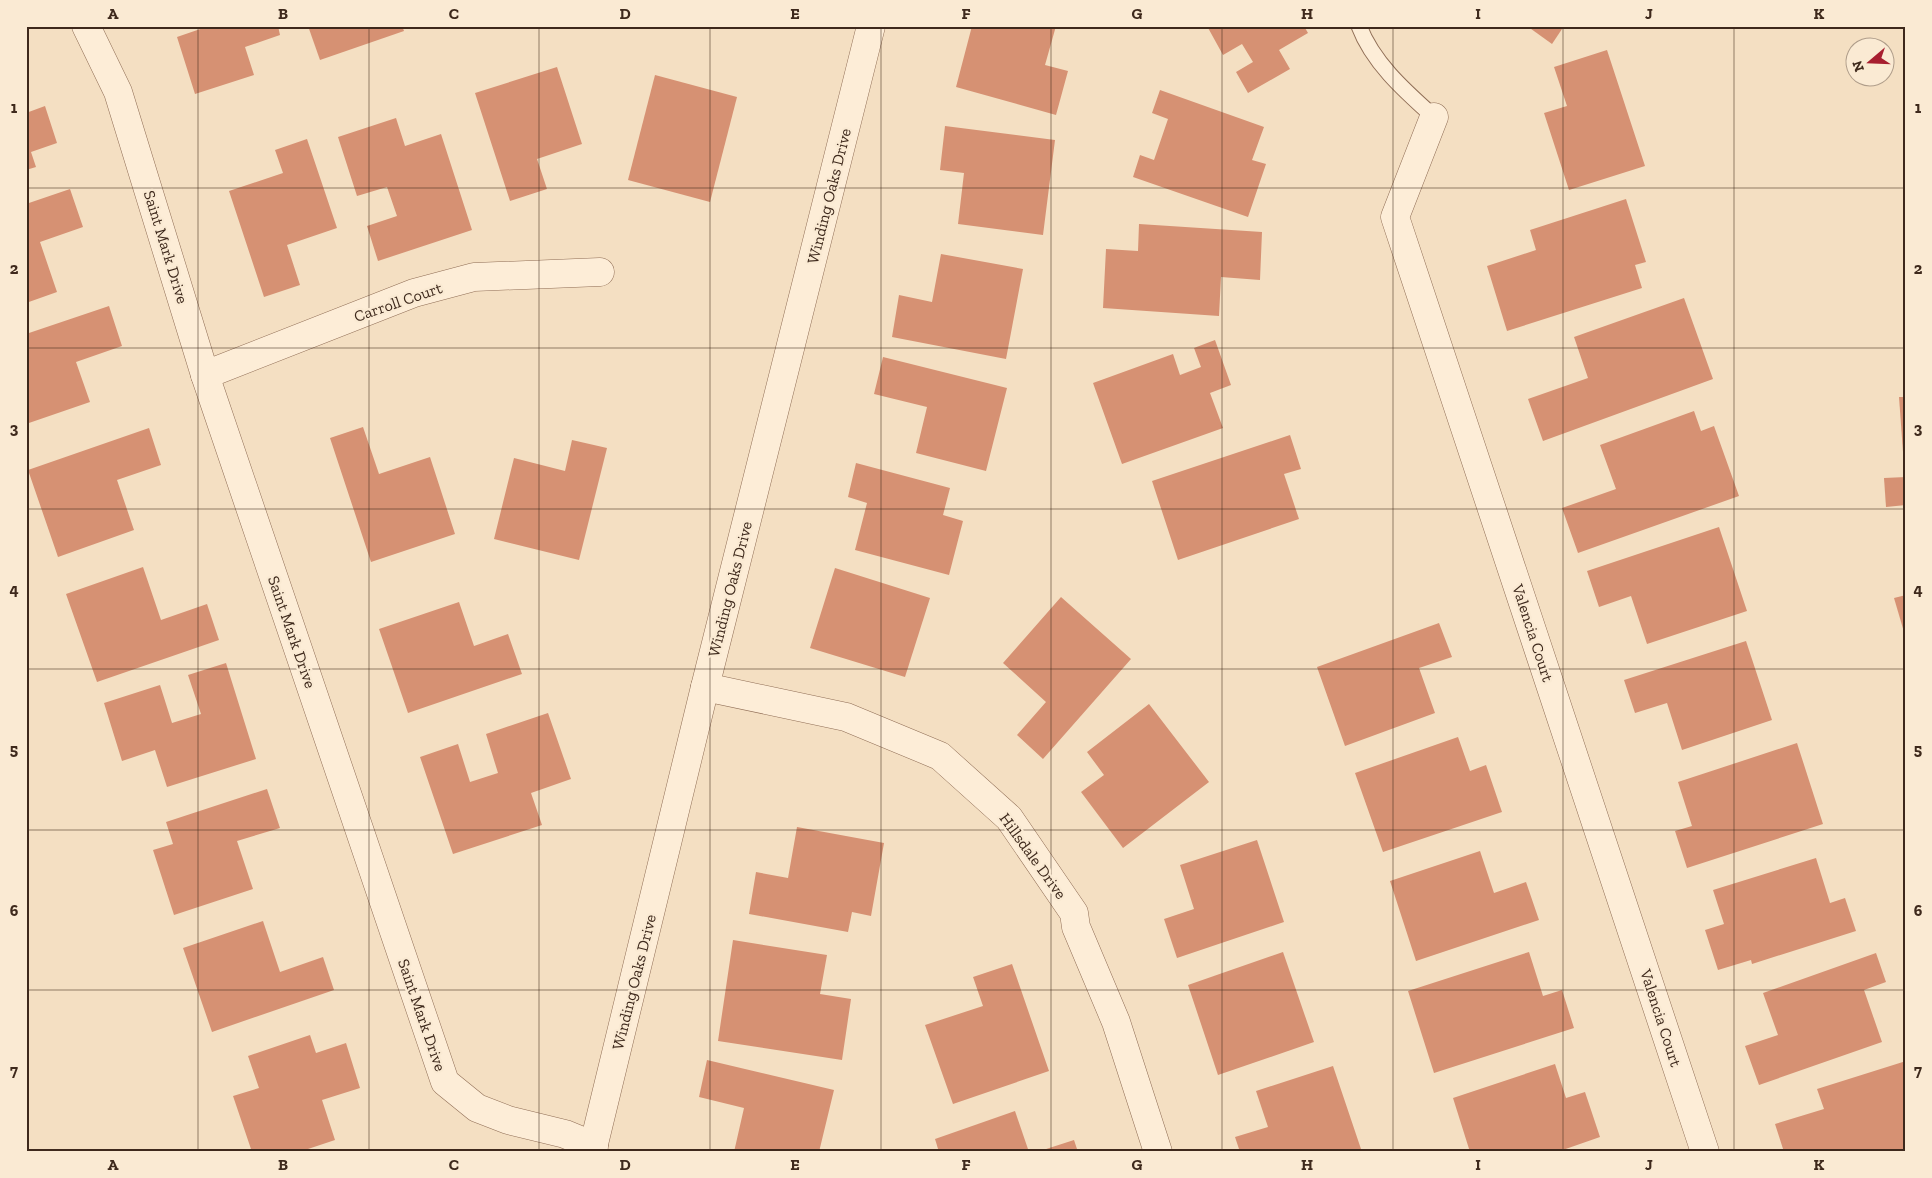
<svg xmlns="http://www.w3.org/2000/svg" width="1932" height="1178" viewBox="0 0 1932 1178" font-family="'Zilla Slab',serif">
<rect width="100%" height="100%" fill="#f4dfc2"/>
<g fill="#d69173">
<polygon points="209,26 278,26 280,35 245,47 254,75 195,94 177,37"/>
<polygon points="308,26 402,26 404,31 320,60"/>
<polygon points="972,26 1056,26 1045,65 1068,71 1056,115 956,87"/>
<polygon points="1207,26 1304,26 1308,33 1279,50 1290,69 1248,93 1236,72 1253,62 1242,44 1223,55"/>
<polygon points="1527,26 1564,26 1552,44"/>
<polygon points="1607,50 1645,166 1569,190 1544,113 1567,106 1554,67"/>
<polygon points="557,67 582,144 537,159 547,189 510,201 475,93"/>
<polygon points="655,75 737,97 710,202 628,180"/>
<polygon points="1160,90 1264,127 1252,160 1266,164 1248,217 1133,177 1140,155 1154,160 1168,119 1152,113"/>
<polygon points="45,106 57,143 31,152 36,167 26,170 26,113"/>
<polygon points="396,118 405,146 441,134 472,230 378,261 367,226 397,216 387,187 357,196 338,137"/>
<polygon points="945,126 1055,140 1043,235 958,224 964,173 940,170"/>
<polygon points="307,139 337,228 287,245 300,285 264,297 229,191 283,173 275,150"/>
<polygon points="70,189 83,227 40,242 57,292 26,303 26,204"/>
<polygon points="1626,199 1646,262 1635,265 1642,288 1507,331 1487,266 1536,250 1530,230"/>
<polygon points="1139,224 1262,232 1260,280 1221,277 1219,316 1103,308 1106,249 1138,251"/>
<polygon points="941,254 1023,269 1006,359 892,337 899,295 932,302"/>
<polygon points="1684,298 1713,379 1543,441 1528,399 1588,378 1574,337"/>
<polygon points="109,306 122,346 76,362 90,402 26,424 26,334"/>
<polygon points="1215,340 1231,385 1210,393 1223,428 1122,464 1093,383 1173,354 1180,375 1201,367 1194,348"/>
<polygon points="883,357 1007,388 986,471 916,453 927,407 874,394"/>
<polygon points="1899,397 1906,397 1906,466 1904,466"/>
<polygon points="1694,411 1701,431 1714,426 1739,496 1578,553 1562,508 1616,489 1600,445"/>
<polygon points="363,427 379,474 430,457 455,534 371,562 330,438"/>
<polygon points="149,428 161,465 117,480 134,530 58,557 28,470"/>
<polygon points="1290,435 1301,469 1284,474 1299,519 1178,560 1152,481"/>
<polygon points="572,440 607,448 579,560 494,539 514,458 565,471"/>
<polygon points="856,463 950,488 943,515 963,521 949,575 855,550 867,503 848,497"/>
<polygon points="1906,477 1906,505 1886,507 1884,478"/>
<polygon points="1719,527 1747,611 1647,644 1631,596 1599,607 1587,571"/>
<polygon points="143,567 161,620 207,604 219,640 97,682 66,594"/>
<polygon points="835,568 930,598 905,677 810,648"/>
<polygon points="1906,595 1906,631 1904,632 1894,598"/>
<polygon points="1061,597 1131,659 1043,759 1017,735 1046,702 1003,663"/>
<polygon points="459,602 474,646 508,634 522,674 408,713 379,629"/>
<polygon points="1439,623 1452,657 1419,668 1435,713 1345,746 1317,667"/>
<polygon points="1746,641 1772,720 1682,750 1667,703 1635,713 1624,680"/>
<polygon points="226,663 256,759 167,787 155,750 122,761 104,703 160,685 172,723 201,714 188,675"/>
<polygon points="1149,704 1209,782 1123,848 1081,792 1104,775 1087,752"/>
<polygon points="548,713 571,779 531,793 542,825 453,854 420,757 458,744 470,782 498,773 486,734"/>
<polygon points="1458,737 1470,771 1486,765 1502,812 1383,852 1355,773"/>
<polygon points="1797,743 1823,824 1687,868 1675,831 1692,826 1678,782"/>
<polygon points="267,789 280,828 237,841 253,889 174,915 153,850 173,844 166,822"/>
<polygon points="797,827 884,843 871,916 852,912 848,932 749,914 756,872 788,878"/>
<polygon points="1257,840 1284,922 1177,958 1164,919 1194,909 1180,865"/>
<polygon points="1480,851 1494,893 1526,882 1539,920 1416,961 1390,881"/>
<polygon points="1816,858 1830,903 1845,898 1856,931 1752,964 1751,960 1718,970 1705,930 1724,924 1713,890"/>
<polygon points="263,921 280,972 323,957 334,990 212,1032 183,948"/>
<polygon points="733,940 827,955 820,994 851,999 842,1060 718,1041"/>
<polygon points="1283,952 1314,1042 1218,1075 1188,985"/>
<polygon points="1529,952 1543,996 1562,990 1574,1028 1434,1073 1408,991"/>
<polygon points="1876,953 1886,982 1864,990 1882,1042 1759,1085 1745,1046 1778,1035 1763,993"/>
<polygon points="1012,964 1049,1071 953,1104 925,1025 983,1006 973,977"/>
<polygon points="310,1035 316,1053 346,1043 360,1088 322,1100 335,1140 299,1152 252,1152 233,1096 259,1088 248,1056"/>
<polygon points="707,1060 834,1090 819,1152 734,1152 744,1108 699,1097"/>
<polygon points="1906,1061 1906,1152 1784,1152 1775,1124 1824,1109 1817,1089"/>
<polygon points="1555,1064 1566,1098 1585,1092 1600,1137 1557,1152 1470,1152 1453,1098"/>
<polygon points="1333,1066 1362,1152 1240,1152 1235,1137 1268,1127 1256,1091"/>
<polygon points="1015,1111 1029,1152 939,1152 935,1139"/>
<polygon points="1074,1140 1078,1152 1040,1152 1040,1151"/>
</g>
<g fill="none" stroke-linecap="round" stroke-linejoin="round">
<defs>
<path id="service" d="M1359,26c14,37 46,65 75,91"/>
<g id="minor">
<polyline points="86,26 118,92 205,375 445,1082 477,1108 508,1120 565,1134 594,1146"/>
<polyline points="1434,117 1395,217 1705,1152"/>
<polyline points="205,375 414,293 474,277 600,272"/>
<polyline points="705,687 846,717 940,756 1009,818 1074,913 1076,927 1116,1022 1158,1152"/>
<polyline points="592,1152 705,687 871,26"/>
</g>
</defs>
<use href="#service" stroke="#906e56" stroke-width="17"/>
<use href="#minor" stroke="#906e56" stroke-width="29"/>
<use href="#service" stroke="#fdedd7" stroke-width="15"/>
<use href="#minor" stroke="#fdedd7" stroke-width="28"/>
</g>
<path fill="none" stroke="#3e291c" stroke-width="1" stroke-opacity="0.55" d="M198,26v1126M369,26v1126M539,26v1126M710,26v1126M881,26v1126M1051,26v1126M1222,26v1126M1393,26v1126M1563,26v1126M1734,26v1126M26,188h1880M26,348h1880M26,509h1880M26,669h1880M26,830h1880M26,990h1880"/>
<g text-anchor="middle" dominant-baseline="central" stroke-width="4.5" stroke-linejoin="round" paint-order="stroke">
<g font-size="16" fill="#3e291c" stroke="#faead3">
<text transform="translate(829 196) rotate(-76)">Winding Oaks Drive</text>
<text transform="translate(166 247) rotate(73)">Saint Mark Drive</text>
<text transform="translate(398 302) rotate(-19)">Carroll Court</text>
<text transform="translate(730 589) rotate(-76)">Winding Oaks Drive</text>
<text transform="translate(292 632) rotate(71)">Saint Mark Drive</text>
<text transform="translate(1533 633) rotate(72)">Valencia Court</text>
<text transform="translate(1033 856) rotate(54)">Hillsdale Drive</text>
<text transform="translate(634 982) rotate(-76)">Winding Oaks Drive</text>
<text transform="translate(422 1015) rotate(71)">Saint Mark Drive</text>
<text transform="translate(1661 1018) rotate(72)">Valencia Court</text>
</g>
</g>
<rect width="1932" height="1178" fill="none" stroke="#faead3" stroke-width="55"/>
<g transform="translate(1870 62) rotate(251)"><circle r="24" fill="#faead3" stroke="#af9d8a"/>
<path d="M0-4L9 19L0 12L-9 19Z" fill="#a71e2f"/>
<text y="-8" font-size="14" font-weight="bold" text-anchor="middle" fill="#3e291c">N</text>
</g>
<rect x="28" y="28" width="1876" height="1122" fill="none" stroke="#3e291c" stroke-width="2"/>
<g font-size="16" text-anchor="middle" font-weight="bold" fill="#3e291c">
<text x="113" y="19">A</text>
<text x="283" y="19">B</text>
<text x="454" y="19">C</text>
<text x="625" y="19">D</text>
<text x="795" y="19">E</text>
<text x="966" y="19">F</text>
<text x="1137" y="19">G</text>
<text x="1307" y="19">H</text>
<text x="1478" y="19">I</text>
<text x="1649" y="19">J</text>
<text x="1819" y="19">K</text>
<text x="14" y="113">1</text>
<text x="1918" y="113">1</text>
<text x="14" y="274">2</text>
<text x="1918" y="274">2</text>
<text x="14" y="434">3</text>
<text x="1918" y="434">3</text>
<text x="14" y="595">4</text>
<text x="1918" y="595">4</text>
<text x="14" y="755">5</text>
<text x="1918" y="755">5</text>
<text x="14" y="916">6</text>
<text x="1918" y="916">6</text>
<text x="14" y="1076">7</text>
<text x="1918" y="1076">7</text>
<text x="113" y="1170">A</text>
<text x="283" y="1170">B</text>
<text x="454" y="1170">C</text>
<text x="625" y="1170">D</text>
<text x="795" y="1170">E</text>
<text x="966" y="1170">F</text>
<text x="1137" y="1170">G</text>
<text x="1307" y="1170">H</text>
<text x="1478" y="1170">I</text>
<text x="1649" y="1170">J</text>
<text x="1819" y="1170">K</text>
</g>
</svg>
